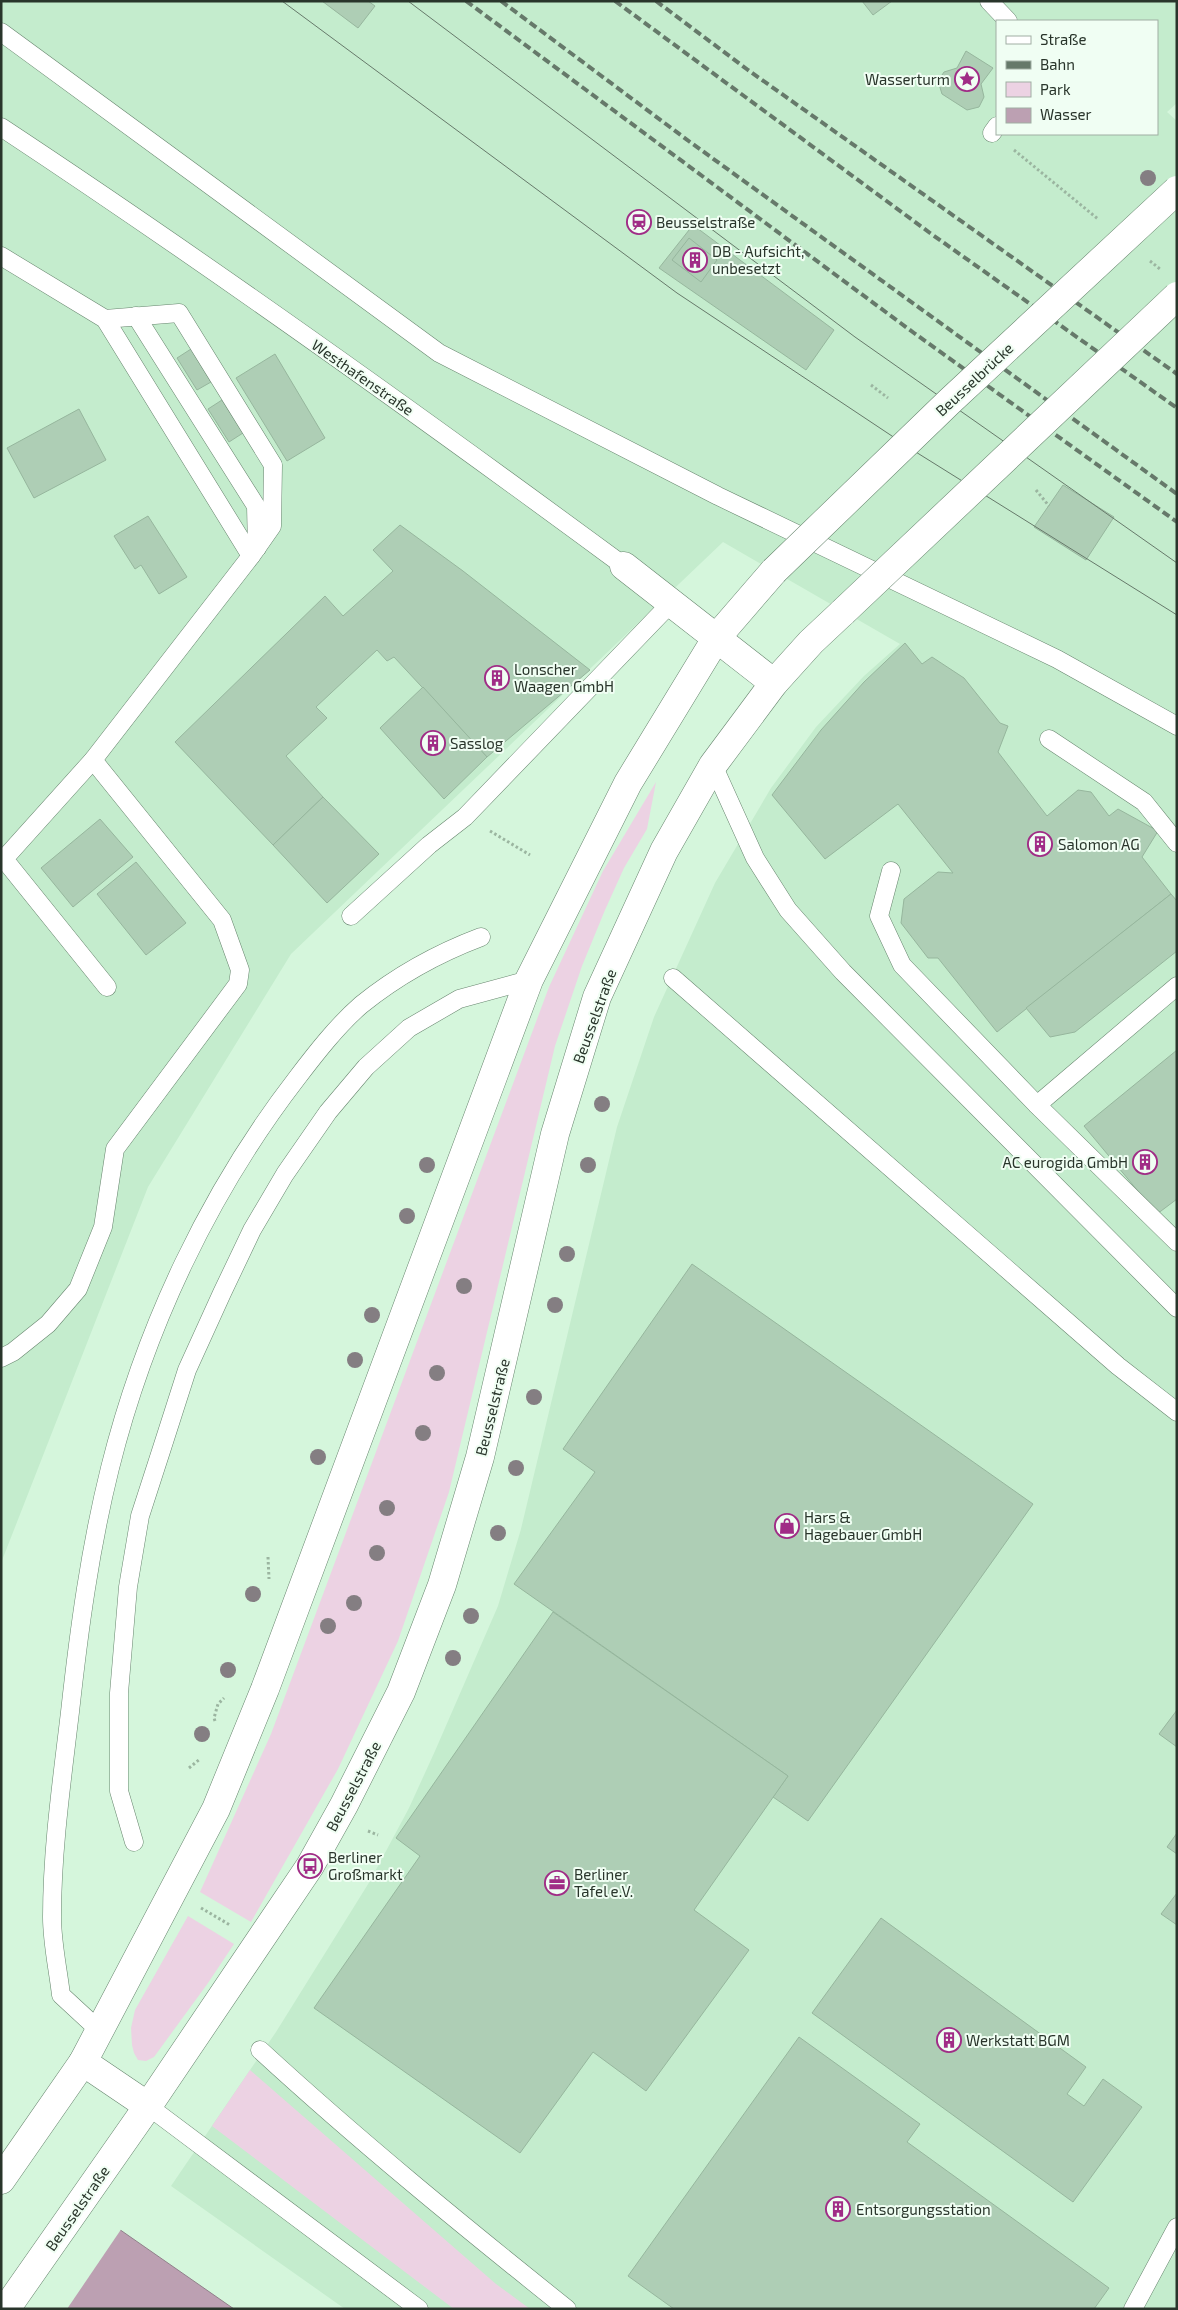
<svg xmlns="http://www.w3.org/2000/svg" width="1178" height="2310" viewBox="0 0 1178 2310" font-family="'Exo 2',sans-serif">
<rect width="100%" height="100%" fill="#d5f6dc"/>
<path fill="#c4eccd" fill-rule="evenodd" d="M1,1h1176v102l-10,9 10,9v2188h-832l-174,-123 105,-154 94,-151 39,-73 26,-57 63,-145 23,-77 96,-402 37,-110 61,-134 56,-95 45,-61 48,-51 36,-32 -177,-102 -432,412 -143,233 -147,376zM997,21h160v113h-160z"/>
<g fill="#ecd2e3">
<polygon points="656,782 647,829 624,868 605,910 582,966 555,1046 449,1492 398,1641 338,1769 251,1922 200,1892 271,1734 549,987 603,871"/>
<polygon points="188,1916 234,1944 208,1983 154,2057 146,2061 138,2060 134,2053 132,2045 131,2028 135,2010"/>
<polygon points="250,2070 496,2284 530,2309 454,2309 212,2126"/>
</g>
<polygon fill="#bca0b2" stroke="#90808a" points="1,2147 234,2309 1,2309"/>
<polygon fill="#d5f6dc" points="1,2145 122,2228 67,2309 1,2309"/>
<g fill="#aeceb5" stroke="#96b69d">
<polygon points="322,1 368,1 375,6 358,28"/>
<polygon points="862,1 892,1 873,15"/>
<polygon points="966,51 993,68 981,84 984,97 979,107 967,110 942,94 938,81 944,72 957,68"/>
<polygon points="693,225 834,330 806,370 659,268"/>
<polygon points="689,238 717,260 701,282 672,260"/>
<polygon points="191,349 211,382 197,390 177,358"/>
<polygon points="275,354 325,438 287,461 236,378"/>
<polygon points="222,400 243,433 229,442 208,409"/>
<polygon points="79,409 106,460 34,498 7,448"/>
<polygon points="1063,485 1114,517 1086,560 1034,527"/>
<polygon points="148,516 187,577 159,594 141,565 135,569 114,536"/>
<polygon points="400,525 463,571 590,670 487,757 394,657 387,661 377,650 316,707 327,718 286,756 323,797 273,845 175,742 325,596 343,616 393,571 373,550"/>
<polygon points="905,643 922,664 932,657 964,678 1000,723 1008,726 998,752 1047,816 1078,790 1091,792 1109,816 1118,809 1158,831 1142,857 1171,894 997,1032 938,958 928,958 901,923 904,899 938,872 953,873 898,804 825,859 772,795 821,730 864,682"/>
<polygon points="423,687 487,757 444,799 380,728"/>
<polygon points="323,797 379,854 327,903 273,845"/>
<polygon points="100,819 133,857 73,907 41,868"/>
<polygon points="136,862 186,923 146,955 97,894"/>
<polygon points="1171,894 1177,901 1177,951 1075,1032 1050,1037 1026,1008"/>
<polygon points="1177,1050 1177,1199 1157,1214 1084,1126"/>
<polygon points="692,1264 1033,1504 808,1821 773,1797 788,1776 514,1584 595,1472 563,1449"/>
<polygon points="553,1612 788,1776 694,1910 749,1950 646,2091 593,2052 520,2153 314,2008 420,1856 396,1838"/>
<polygon points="1177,1710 1177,1747 1159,1734"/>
<polygon points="1177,1833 1177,1854 1167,1847"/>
<polygon points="1177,1893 1177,1925 1161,1914"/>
<polygon points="881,1918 1086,2067 1067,2094 1084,2106 1103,2079 1142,2107 1073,2202 812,2013"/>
<polygon points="799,2037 920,2124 907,2142 1109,2288 1094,2309 674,2309 628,2276"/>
</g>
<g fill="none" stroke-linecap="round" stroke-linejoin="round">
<defs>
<g id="service">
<polyline points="989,1 1008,21"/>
<polyline points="1,32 439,353 718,496 1057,659 1177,726"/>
<path d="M1,127c212,140 418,288 623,439"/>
<polyline points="992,133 997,126"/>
<polyline points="1,256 105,319 251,556"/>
<polyline points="136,316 256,506 257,548"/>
<polyline points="105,319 179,313 273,465 272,526 251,556 93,760 4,859 107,987"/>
<polyline points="1049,739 1144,802 1177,843"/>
<polyline points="713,765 755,858 788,910 843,972 1177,1308"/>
<polyline points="891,871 879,916 902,965 1037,1105 1177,1242"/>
<polyline points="351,916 429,845 465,817 672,602"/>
<polyline points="673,978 1118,1366 1177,1412"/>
<polyline points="1037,1105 1177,986"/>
<polyline points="1,1358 13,1352 48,1324 78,1289 103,1227 115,1149 238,984 240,970 222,920 93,760"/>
<polyline points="134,1842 119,1791 119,1693 128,1587 140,1516 162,1448 187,1370 222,1293 252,1230 285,1174 328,1112 366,1067 409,1028 459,999 529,980"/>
<path d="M100,2031l-39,-36c-3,-26 -9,-52 -9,-78 0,-68 10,-137 18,-205 9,-82 20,-164 40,-244 35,-140 99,-276 187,-390 19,-25 40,-52 64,-73 37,-30 75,-51 120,-68"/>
<path d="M260,2050c99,91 202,175 307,259"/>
<polyline points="148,2106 419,2309"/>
<polyline points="1133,2309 1177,2227"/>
</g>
<polyline id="minor" points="624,566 774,683"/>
<g id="secondary">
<polyline points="83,2062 148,2106"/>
<polyline points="1,2180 83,2062 216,1809 265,1689 529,980 628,783 717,637 774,571"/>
<polyline points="6,2309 148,2106 310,1866 344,1805 401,1692 442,1585 480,1457 555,1134 597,997 664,851 713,765 774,683 811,642 843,612"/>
</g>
</defs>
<use href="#service" stroke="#67856e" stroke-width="19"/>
<use href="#minor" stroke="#67856e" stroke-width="29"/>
<use href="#secondary" stroke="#67856e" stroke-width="29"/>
<g stroke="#9bb5a0" stroke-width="3" stroke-dasharray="2.5 2.5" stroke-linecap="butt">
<polyline points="1014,150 1098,219"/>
<polyline points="1150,261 1160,269"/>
<polyline points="871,385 888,398"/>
<polyline points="1036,490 1049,506"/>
<polyline points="490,831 530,855"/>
<polyline points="268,1557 269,1579"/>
<polyline points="215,1721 214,1718 218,1704 224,1698"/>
<polyline points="189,1768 200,1759"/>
<polyline points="368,1831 378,1835"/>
<polyline points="201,1908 230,1925"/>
</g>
<use href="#service" stroke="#fff" stroke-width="18"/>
<use href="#minor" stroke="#fff" stroke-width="28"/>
<use href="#secondary" stroke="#fff" stroke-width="28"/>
<g stroke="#66796a" stroke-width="1">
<polyline points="282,1 677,293 919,454 1177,615"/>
<polyline points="408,1 855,337 1177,563"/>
</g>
<g stroke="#66796a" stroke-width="4" stroke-dasharray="8 4" stroke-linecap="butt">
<polyline points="466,1 914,333 1177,522"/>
<polyline points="501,1 690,142 1177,494"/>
<polyline points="615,1 930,233 1177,408"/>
<polyline points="656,1 748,70 1177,374"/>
</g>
<defs>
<g id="secondary-bridge">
<polyline points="774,571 950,401 1177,190"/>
<polyline points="843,612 1177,296"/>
</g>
</defs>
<use href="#secondary-bridge" stroke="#67856e" stroke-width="29" stroke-linecap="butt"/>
<use href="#secondary-bridge" stroke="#fff" stroke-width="28"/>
</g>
<g fill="#847e82">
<circle cx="1148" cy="178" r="8"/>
<circle cx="602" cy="1104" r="8"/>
<circle cx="427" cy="1165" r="8"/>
<circle cx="588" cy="1165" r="8"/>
<circle cx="407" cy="1216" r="8"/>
<circle cx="567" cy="1254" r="8"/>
<circle cx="464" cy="1286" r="8"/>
<circle cx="555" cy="1305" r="8"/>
<circle cx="372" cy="1315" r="8"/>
<circle cx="355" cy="1360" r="8"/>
<circle cx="437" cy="1373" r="8"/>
<circle cx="534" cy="1397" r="8"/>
<circle cx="423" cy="1433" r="8"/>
<circle cx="318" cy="1457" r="8"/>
<circle cx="516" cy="1468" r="8"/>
<circle cx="387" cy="1508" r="8"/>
<circle cx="498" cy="1533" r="8"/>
<circle cx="377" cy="1553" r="8"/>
<circle cx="253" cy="1594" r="8"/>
<circle cx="354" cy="1603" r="8"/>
<circle cx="471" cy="1616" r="8"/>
<circle cx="328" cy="1626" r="8"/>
<circle cx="453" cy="1658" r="8"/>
<circle cx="228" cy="1670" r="8"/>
<circle cx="202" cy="1734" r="8"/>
</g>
<defs>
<symbol id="sight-ring" viewBox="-11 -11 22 22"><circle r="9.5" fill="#f0fef3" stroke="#a02c86" stroke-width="1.5"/><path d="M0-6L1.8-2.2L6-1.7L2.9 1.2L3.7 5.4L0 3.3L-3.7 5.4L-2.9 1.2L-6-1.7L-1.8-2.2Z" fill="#a02c86"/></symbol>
<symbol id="station-ring" viewBox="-11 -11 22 22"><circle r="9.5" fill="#f0fef3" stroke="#a02c86" stroke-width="1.5"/><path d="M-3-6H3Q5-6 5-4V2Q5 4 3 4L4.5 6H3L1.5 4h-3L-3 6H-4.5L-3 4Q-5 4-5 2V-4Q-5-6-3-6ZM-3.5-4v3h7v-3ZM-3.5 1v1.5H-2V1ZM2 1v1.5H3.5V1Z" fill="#a02c86"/></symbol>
<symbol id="building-ring" viewBox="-11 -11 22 22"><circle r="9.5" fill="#f0fef3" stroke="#a02c86" stroke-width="1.5"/><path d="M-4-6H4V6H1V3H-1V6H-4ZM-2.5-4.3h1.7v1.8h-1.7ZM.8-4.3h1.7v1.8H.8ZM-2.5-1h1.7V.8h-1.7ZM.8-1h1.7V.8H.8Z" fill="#a02c86"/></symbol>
<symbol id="shop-ring" viewBox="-11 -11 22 22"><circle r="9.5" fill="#f0fef3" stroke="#a02c86" stroke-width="1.5"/><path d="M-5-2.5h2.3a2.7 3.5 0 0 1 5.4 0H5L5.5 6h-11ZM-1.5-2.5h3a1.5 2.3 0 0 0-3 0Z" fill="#a02c86"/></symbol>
<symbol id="bus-ring" viewBox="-11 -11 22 22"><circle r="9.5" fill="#f0fef3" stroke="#a02c86" stroke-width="1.5"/><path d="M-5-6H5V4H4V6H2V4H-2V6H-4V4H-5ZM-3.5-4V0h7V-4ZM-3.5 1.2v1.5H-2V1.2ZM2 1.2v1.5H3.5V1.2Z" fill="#a02c86"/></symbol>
<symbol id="office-ring" viewBox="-11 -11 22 22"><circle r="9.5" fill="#f0fef3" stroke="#a02c86" stroke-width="1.5"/><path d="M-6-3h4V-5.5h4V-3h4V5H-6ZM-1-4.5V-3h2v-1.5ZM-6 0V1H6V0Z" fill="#a02c86"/></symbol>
</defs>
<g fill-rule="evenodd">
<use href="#sight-ring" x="953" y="65" width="28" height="28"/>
<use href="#station-ring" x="625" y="208" width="28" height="28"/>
<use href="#building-ring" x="681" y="246" width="28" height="28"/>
<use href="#building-ring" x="483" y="664" width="28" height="28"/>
<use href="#building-ring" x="419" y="729" width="28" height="28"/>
<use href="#building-ring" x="1026" y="830" width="28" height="28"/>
<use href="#building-ring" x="1131" y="1148" width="28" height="28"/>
<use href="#shop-ring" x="773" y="1512" width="28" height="28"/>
<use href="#bus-ring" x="296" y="1852" width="28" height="28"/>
<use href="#office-ring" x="543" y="1869" width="28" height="28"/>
<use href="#building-ring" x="935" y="2026" width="28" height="28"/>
<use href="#building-ring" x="824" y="2195" width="28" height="28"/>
</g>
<g text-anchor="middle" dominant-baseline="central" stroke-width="4" stroke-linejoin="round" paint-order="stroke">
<g font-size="15" fill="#29352b" stroke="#f0fef3" text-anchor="start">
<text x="950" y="79" text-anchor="end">Wasserturm</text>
<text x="656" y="222">Beusselstraße</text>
<text x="712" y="251">DB - Aufsicht,<tspan x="712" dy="17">unbesetzt</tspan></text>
<text x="514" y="669">Lonscher<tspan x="514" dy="17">Waagen GmbH</tspan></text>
<text x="450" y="743">Sasslog</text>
<text x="1058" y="844">Salomon AG</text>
<text x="1128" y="1162" text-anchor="end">AC eurogida GmbH</text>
<text x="804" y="1517">Hars &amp;<tspan x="804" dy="17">Hagebauer GmbH</tspan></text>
<text x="328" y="1857">Berliner<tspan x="328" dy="17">Großmarkt</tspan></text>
<text x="574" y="1874">Berliner<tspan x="574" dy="17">Tafel e.V.</tspan></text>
<text x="966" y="2040">Werkstatt BGM</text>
<text x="856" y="2209">Entsorgungsstation</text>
</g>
<g font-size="15" fill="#29352b" stroke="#f0fef3">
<text transform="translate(363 377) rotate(35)">Westhafenstraße</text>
<text transform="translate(974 379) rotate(-43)">Beusselbrücke</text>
<text transform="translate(594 1016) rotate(-70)">Beusselstraße</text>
<text transform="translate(492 1407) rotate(-76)">Beusselstraße</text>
<text transform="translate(353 1786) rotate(-62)">Beusselstraße</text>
<text transform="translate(77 2208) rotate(-55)">Beusselstraße</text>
</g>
</g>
<rect width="1178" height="2310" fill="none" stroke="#29352b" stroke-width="5"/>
<rect x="996" y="20" width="162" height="115" fill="#f0fef3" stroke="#a0aea3"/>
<rect x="1006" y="36" width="25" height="8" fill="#ffffff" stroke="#a0aea3"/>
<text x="1040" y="45" font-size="15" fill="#29352b">Straße</text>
<rect x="1006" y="61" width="25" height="8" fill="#66796a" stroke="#a0aea3"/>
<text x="1040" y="70" font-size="15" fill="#29352b">Bahn</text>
<rect x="1006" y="82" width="25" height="15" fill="#ecd2e3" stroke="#a0aea3"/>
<text x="1040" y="95" font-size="15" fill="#29352b">Park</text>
<rect x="1006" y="108" width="25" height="15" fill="#bca0b2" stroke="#a0aea3"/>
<text x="1040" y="120" font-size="15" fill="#29352b">Wasser</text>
</svg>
